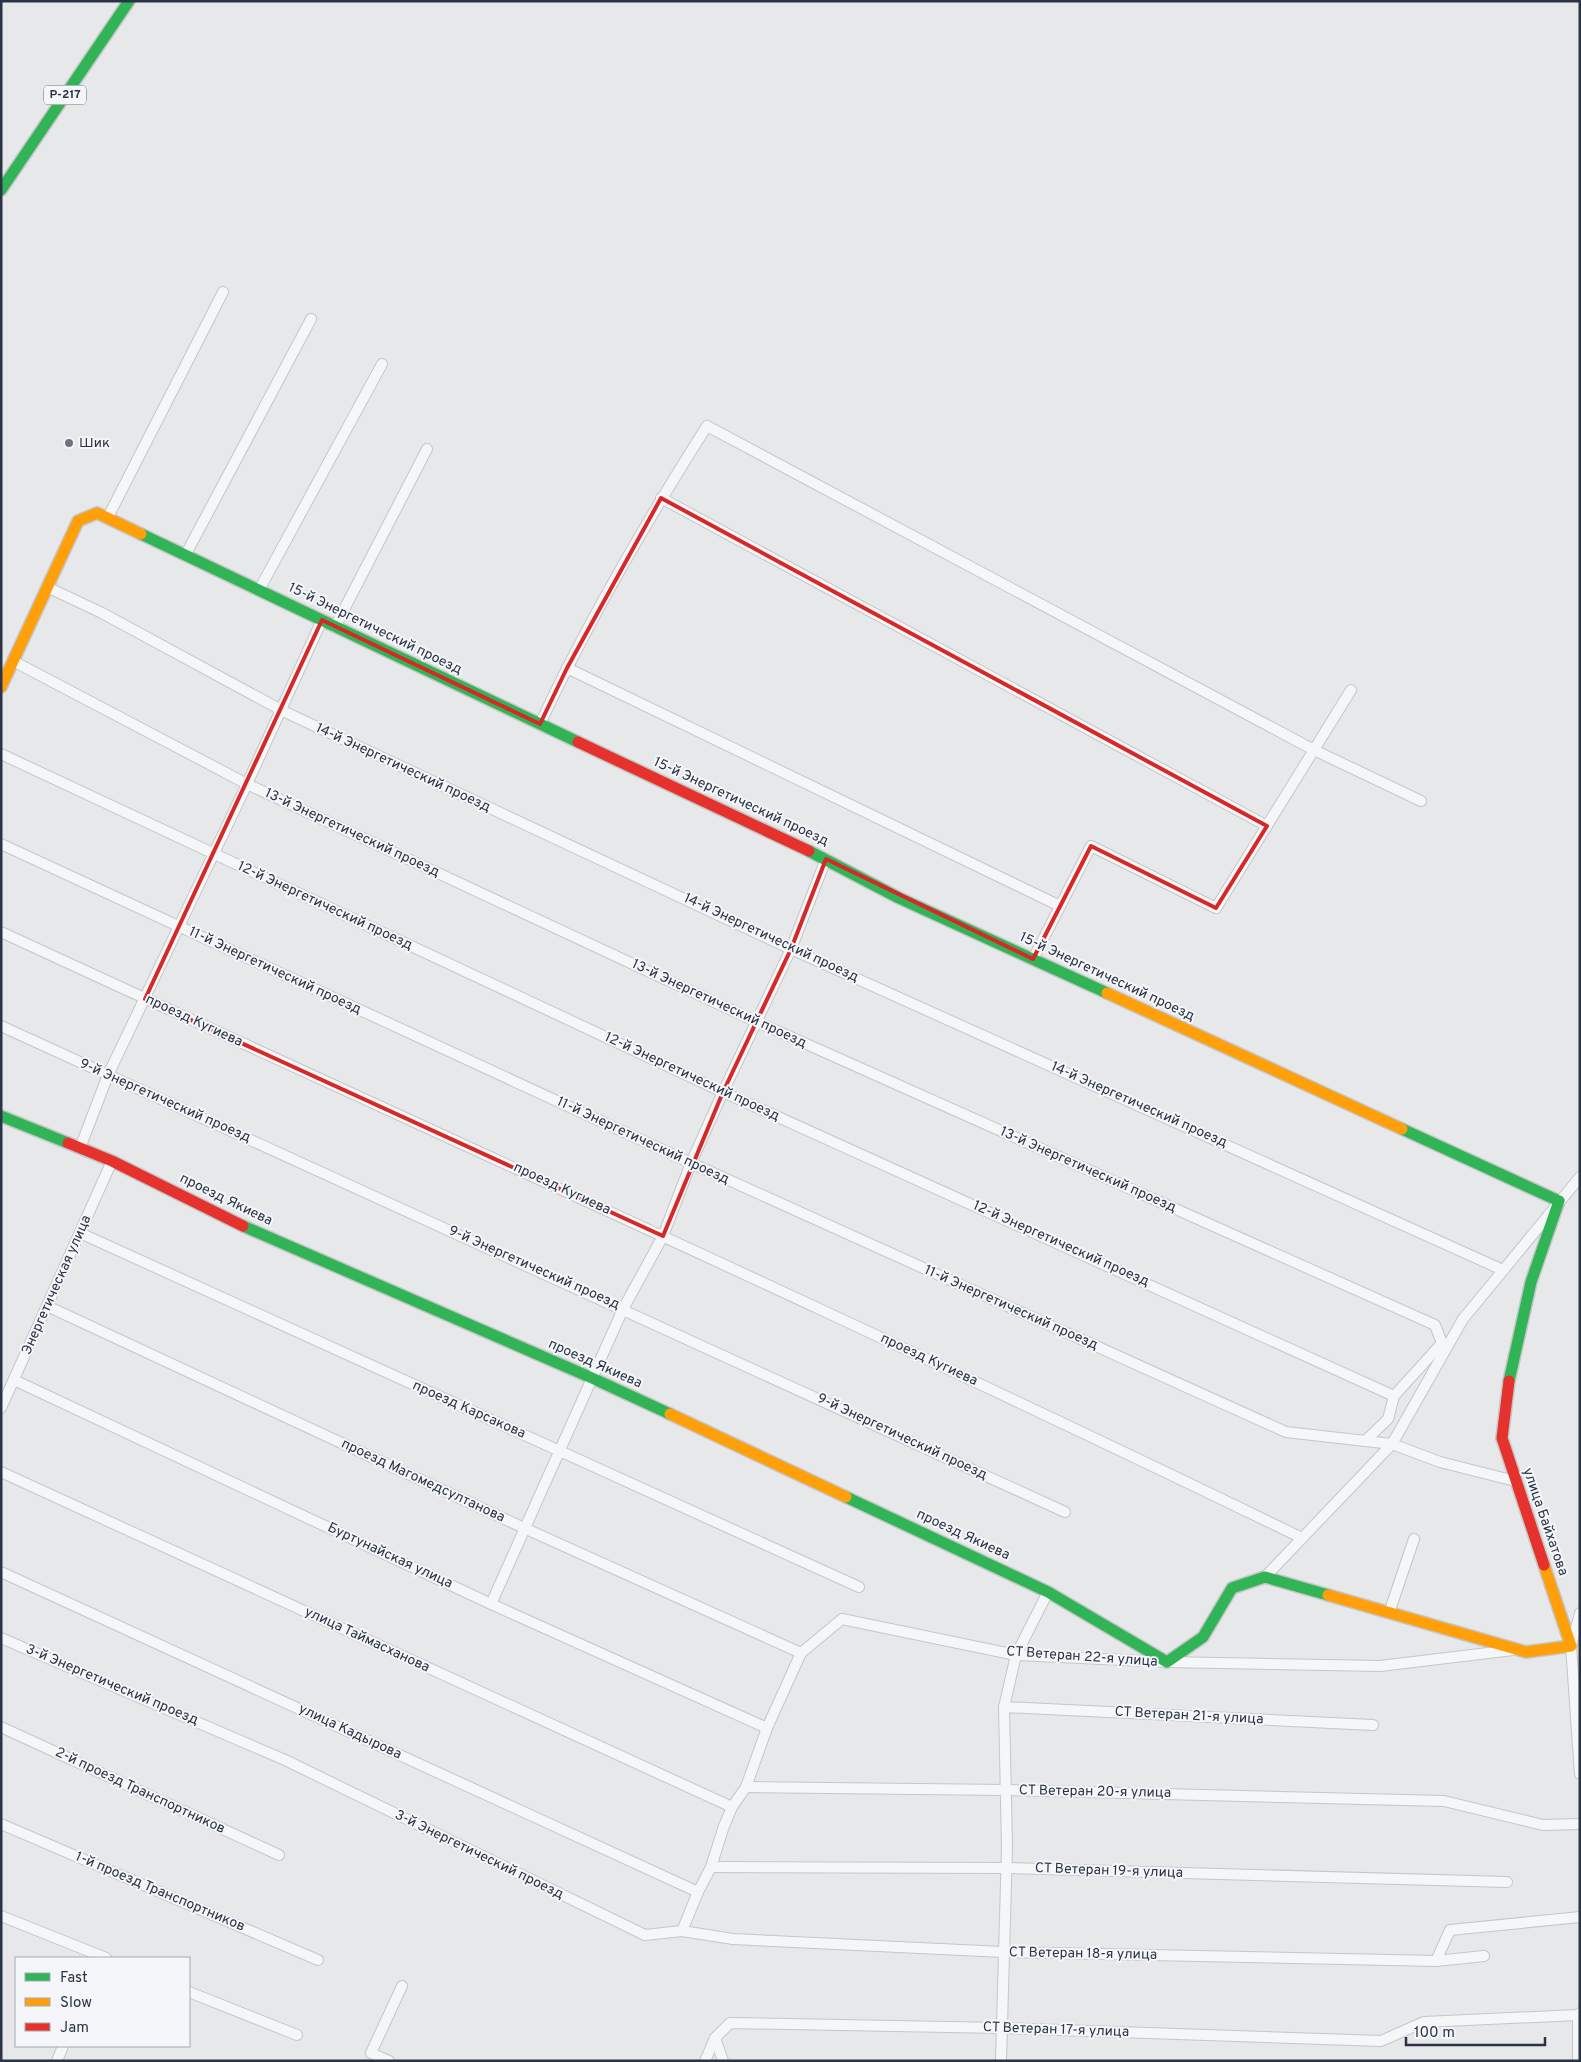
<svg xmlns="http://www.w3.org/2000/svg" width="1581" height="2062" viewBox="0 0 1581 2062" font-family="Overpass,sans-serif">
<rect width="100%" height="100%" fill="#e6e8ea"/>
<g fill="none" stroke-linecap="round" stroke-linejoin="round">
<defs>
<g id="street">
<polyline points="661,498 1267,826"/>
<polyline points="108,517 223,292"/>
<polyline points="186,554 311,319"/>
<polyline points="47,587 102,613 285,712 791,949 1503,1270"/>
<polyline points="259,590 382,364"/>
<polyline points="335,627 427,449"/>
<polyline points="13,661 247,784 755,1021 1435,1325 1442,1343 1394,1396 1388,1419 1365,1441"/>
<polyline points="567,668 1060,906"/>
<path d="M540,724c48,-103 106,-202 167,-298l607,324 107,51"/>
<polyline points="1,754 723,1092 1394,1396"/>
<polyline points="1,844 691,1163 1286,1432 1392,1444 1440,1462 1515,1481"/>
<path d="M1,932c435,201 871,397 1301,606"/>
<polyline points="1033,959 1091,846 1216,908 1351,690"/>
<polyline points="1,1026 1065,1512"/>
<polyline points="80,1148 108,1075 247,784 322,620"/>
<polyline points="80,1233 859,1587"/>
<polyline points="47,1306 524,1528 801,1653"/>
<polyline points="14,1380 491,1604 767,1728"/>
<polyline points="1,1408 112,1161"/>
<polyline points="1,1472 732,1807"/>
<polyline points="1,1572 698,1892"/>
<polyline points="1265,1577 1392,1444 1463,1319 1580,1177"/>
<polyline points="491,1604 623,1309 663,1236 691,1163 723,1092 791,949 826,859"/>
<polyline points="1389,1613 1414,1539"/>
<polyline points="1580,1613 1571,1646 1580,1774"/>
<polyline points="1,1638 285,1760 645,1935 682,1931 698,1892 711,1867 724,1826 732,1807 746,1787 767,1728 801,1653 842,1619 1016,1655 1167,1662 1380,1666 1513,1650"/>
<polyline points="1004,1707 1373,1725"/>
<polyline points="1,1727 279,1855"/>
<polyline points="746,1787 1006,1790 1444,1801 1543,1825 1580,1824"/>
<polyline points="1,1824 318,1960"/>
<polyline points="711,1867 1006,1868 1507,1882"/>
<polyline points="1,1916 106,1958"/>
<polyline points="682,1931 733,1939 1003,1952 1436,1961 1484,1956"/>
<polyline points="1436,1961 1450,1930 1580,1917"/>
<polyline points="189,1992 297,2035"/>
<polyline points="1578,2015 1578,2061"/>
<polyline points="715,2038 723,2061"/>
<polyline points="57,2061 63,2046"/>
<polyline points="389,2061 371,2053 402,1986"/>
<polyline points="705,2061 715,2038 730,2023 1002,2028 1381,2041 1424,2022 1578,2015 1580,2013"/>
<polyline points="1001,2061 1007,1847 1004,1707 1016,1655 1048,1592"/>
</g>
<g id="fast">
<polyline points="1,190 129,1"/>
<polyline points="141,534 578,742"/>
<polyline points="809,851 899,898 1107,993"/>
<polyline points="1,1116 68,1143"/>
<polyline points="1402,1129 1559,1201 1531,1282 1509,1381"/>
<polyline points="243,1226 592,1378 670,1414"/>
<polyline points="846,1497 1048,1592 1167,1662 1203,1637 1232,1588 1265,1577 1328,1595"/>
</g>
<g id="slow">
<polyline points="1,687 78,521 97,513 141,534"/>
<polyline points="1107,993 1402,1129"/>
<polyline points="670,1414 846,1497"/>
<polyline points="1328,1595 1526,1652 1571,1646 1544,1565"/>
</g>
<g id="jam">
<polyline points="578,742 809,851"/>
<polyline points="68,1143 112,1161 243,1226"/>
<polyline points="1509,1381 1502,1438 1544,1565"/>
</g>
</defs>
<use href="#street" stroke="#c4c6c8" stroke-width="12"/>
<use href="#fast" stroke="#c4c6c8" stroke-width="14"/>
<use href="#slow" stroke="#c4c6c8" stroke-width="14"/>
<use href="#jam" stroke="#c4c6c8" stroke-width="14"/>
<use href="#street" stroke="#f5f6f7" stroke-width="10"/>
<use href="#fast" stroke="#30b455" stroke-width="11"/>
<use href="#slow" stroke="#ff9f0a" stroke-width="11"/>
<use href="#jam" stroke="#e5322d" stroke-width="11"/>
</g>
<path fill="none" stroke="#d62828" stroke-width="4" stroke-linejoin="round" d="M661,498l606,328 -51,82 -125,-62 -58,113 -207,-100 -35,90 -68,143 -60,144 -518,-237 177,-379 218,104 27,-56z"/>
<circle fill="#6c737f" stroke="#f4f6f9" stroke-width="2" cx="69" cy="443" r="5"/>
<g text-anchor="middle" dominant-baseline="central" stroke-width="4" stroke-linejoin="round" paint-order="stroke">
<rect fill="#f4f6f9" stroke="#676e7b" stroke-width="1" x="44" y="85.5" width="42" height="19" rx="4"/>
<g font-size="12" font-weight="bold" fill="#2b3445">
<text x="65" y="95">Р-217</text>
</g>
<g font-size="14" fill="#2b3445" stroke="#f4f6f9" text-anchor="start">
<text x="79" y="443">Шик</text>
</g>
<g font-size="14" fill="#2b3445" stroke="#f4f6f9">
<text transform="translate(375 629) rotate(26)">15-й Энергетический проезд</text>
<text transform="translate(403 768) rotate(25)">14-й Энергетический проезд</text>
<text transform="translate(741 802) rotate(25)">15-й Энергетический проезд</text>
<text transform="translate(352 833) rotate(25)">13-й Энергетический проезд</text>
<text transform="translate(325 906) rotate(25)">12-й Энергетический проезд</text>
<text transform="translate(771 938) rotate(25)">14-й Энергетический проезд</text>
<text transform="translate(275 971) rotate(25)">11-й Энергетический проезд</text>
<text transform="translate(1107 977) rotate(25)">15-й Энергетический проезд</text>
<text transform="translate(719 1004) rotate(25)">13-й Энергетический проезд</text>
<text transform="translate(194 1021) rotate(25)">проезд Кугиева</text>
<text transform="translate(692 1077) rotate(25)">12-й Энергетический проезд</text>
<text transform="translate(165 1101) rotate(24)">9-й Энергетический проезд</text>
<text transform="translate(1139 1105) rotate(24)">14-й Энергетический проезд</text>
<text transform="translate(643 1141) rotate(25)">11-й Энергетический проезд</text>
<text transform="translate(1088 1170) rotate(24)">13-й Энергетический проезд</text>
<text transform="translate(562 1189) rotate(25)">проезд Кугиева</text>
<text transform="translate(226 1200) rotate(26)">проезд Якиева</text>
<text transform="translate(1061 1244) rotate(24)">12-й Энергетический проезд</text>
<text transform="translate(534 1268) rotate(24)">9-й Энергетический проезд</text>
<text transform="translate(57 1285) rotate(-66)">Энергетическая улица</text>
<text transform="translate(1011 1308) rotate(24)">11-й Энергетический проезд</text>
<text transform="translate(929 1360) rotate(25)">проезд Кугиева</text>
<text transform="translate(595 1364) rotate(24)">проезд Якиева</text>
<text transform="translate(469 1410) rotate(24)">проезд Карсакова</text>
<text transform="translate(902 1437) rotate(25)">9-й Энергетический проезд</text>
<text transform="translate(423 1481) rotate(25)">проезд Магомедсултанова</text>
<text transform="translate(1545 1522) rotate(71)">улица Байхатова</text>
<text transform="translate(963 1535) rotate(25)">проезд Якиева</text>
<text transform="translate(390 1556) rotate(25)">Буртунайская улица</text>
<text transform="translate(367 1640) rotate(25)">улица Таймасханова</text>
<text transform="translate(1082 1657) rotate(4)">СТ Ветеран 22-я улица</text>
<text transform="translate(112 1685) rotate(23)">3-й Энергетический проезд</text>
<text transform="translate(1189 1716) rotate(3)">СТ Ветеран 21-я улица</text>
<text transform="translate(350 1732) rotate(25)">улица Кадырова</text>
<text transform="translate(140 1791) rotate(25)">2-й проезд Транспортников</text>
<text transform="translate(1095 1792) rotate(1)">СТ Ветеран 20-я улица</text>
<text transform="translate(479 1855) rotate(26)">3-й Энергетический проезд</text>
<text transform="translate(1109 1871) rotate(2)">СТ Ветеран 19-я улица</text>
<text transform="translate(160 1892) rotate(23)">1-й проезд Транспортников</text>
<text transform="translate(1083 1954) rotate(1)">СТ Ветеран 18-я улица</text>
<text transform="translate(1056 2030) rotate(2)">СТ Ветеран 17-я улица</text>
</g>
</g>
<rect width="1581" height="2062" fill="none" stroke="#2b3445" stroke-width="5"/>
<rect x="15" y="1957" width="175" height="90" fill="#f4f6f9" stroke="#a4a8b1"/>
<rect x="25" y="1973" width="25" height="8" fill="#30b455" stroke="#a4a8b1"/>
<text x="60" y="1982" font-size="15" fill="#2b3445">Fast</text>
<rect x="25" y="1998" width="25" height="8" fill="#ff9f0a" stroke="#a4a8b1"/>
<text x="60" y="2007" font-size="15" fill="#2b3445">Slow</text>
<rect x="25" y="2023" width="25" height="8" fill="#e5322d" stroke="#a4a8b1"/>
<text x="60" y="2032" font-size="15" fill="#2b3445">Jam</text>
<path d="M1406 2037v8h139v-8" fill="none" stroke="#2b3445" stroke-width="2.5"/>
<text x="1414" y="2037" font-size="15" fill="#2b3445" stroke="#f4f6f9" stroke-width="4" paint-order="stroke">100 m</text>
</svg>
